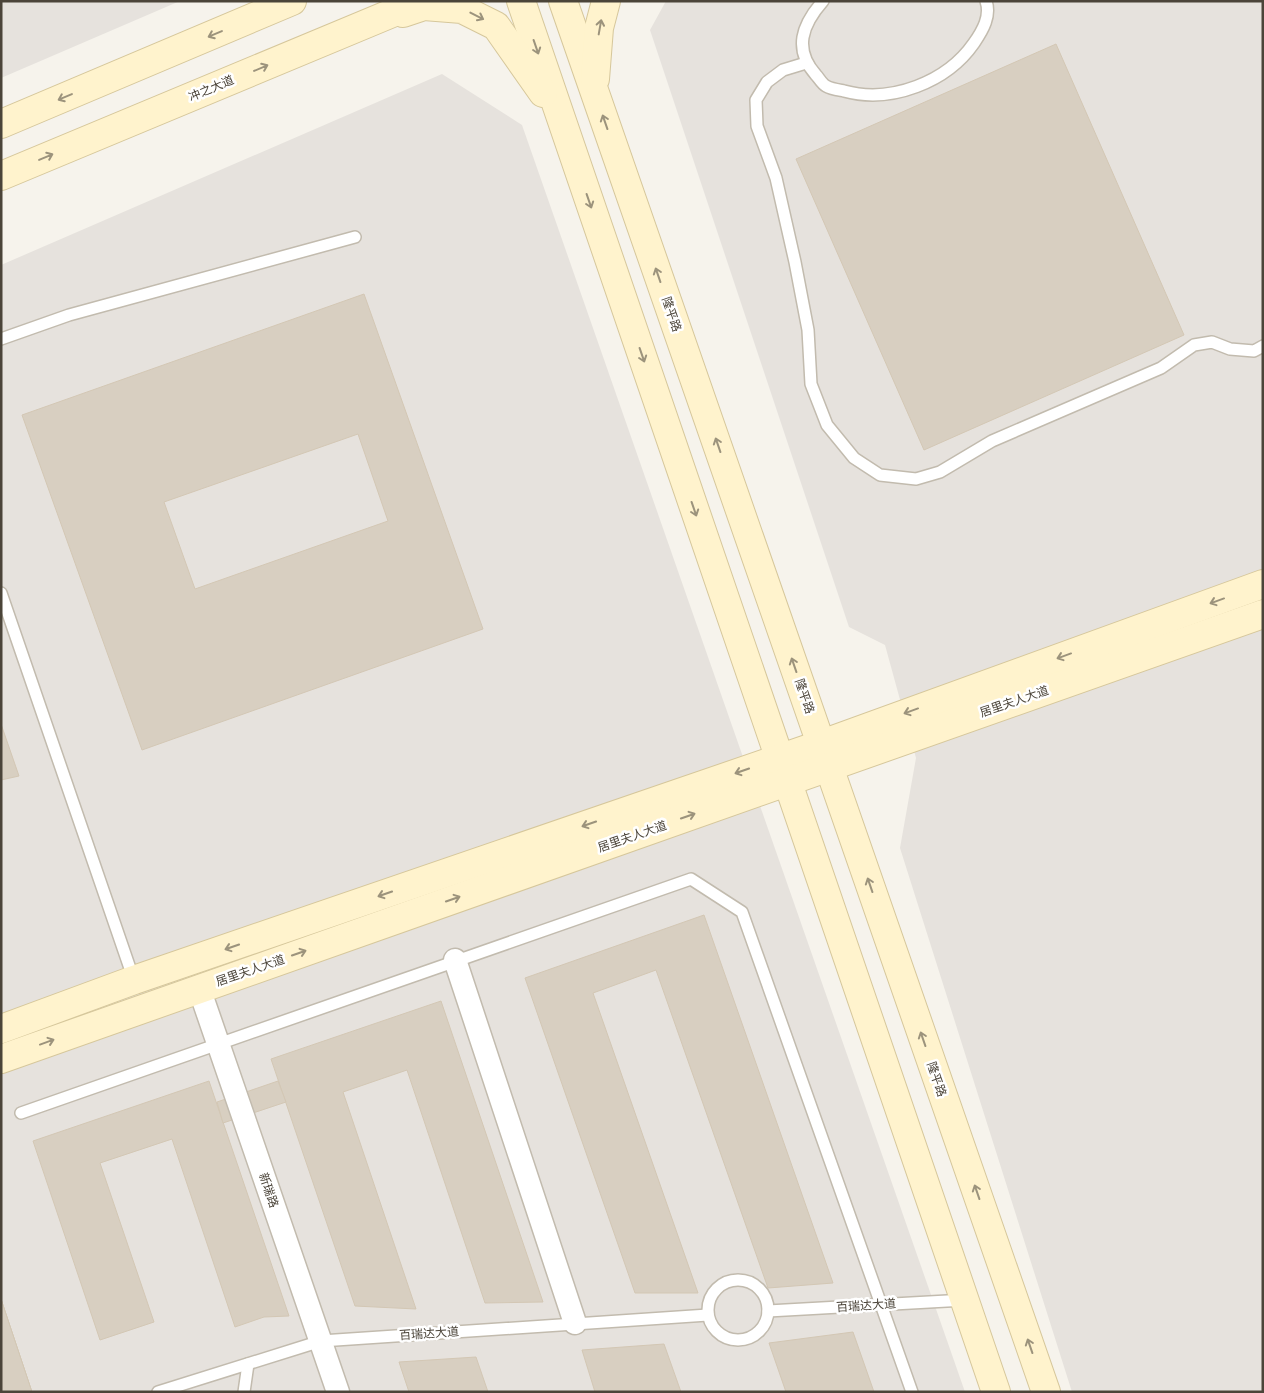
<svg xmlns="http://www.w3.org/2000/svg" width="1264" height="1393" viewBox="0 0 1264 1393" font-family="'Golos Text','Noto Sans SC',sans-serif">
<rect width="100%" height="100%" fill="#f6f3ec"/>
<g fill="#e6e2dd">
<polygon points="1,1 180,1 1,78"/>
<polygon points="666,1 1263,1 1263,1392 1072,1392 900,848 916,758 885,645 849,627 650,30"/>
<polygon points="442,74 522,125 965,1392 1,1392 1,265"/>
</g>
<g fill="#d8cfc1" stroke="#d3c7b4" fill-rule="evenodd">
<polygon points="1056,44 1184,335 924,450 796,159"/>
<path d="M364,294l119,335 -341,121 -120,-335zM358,434l30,87 -193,68 -31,-87z"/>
<polygon points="1,724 19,776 1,780"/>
<polygon points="704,915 833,1283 768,1288 656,970 593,993 698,1293 635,1293 525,978"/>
<polygon points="441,1001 543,1302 485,1303 407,1070 343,1092 416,1309 355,1306 271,1059"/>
<polygon points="209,1081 289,1316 264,1317 235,1327 172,1139 100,1163 154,1322 100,1340 33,1141"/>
<polygon points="278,1081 286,1102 223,1123 217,1102"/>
<polygon points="1,1299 32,1392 1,1392"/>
<polygon points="1,1299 32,1392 1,1392"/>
<polygon points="853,1332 874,1392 786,1392 769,1343"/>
<polygon points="664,1344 681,1392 595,1392 582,1350"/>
<polygon points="476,1357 488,1392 409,1392 399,1362"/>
</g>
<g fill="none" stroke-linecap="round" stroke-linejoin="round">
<defs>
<g id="lane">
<path d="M823,1c-21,24 -30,48 -7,74 3,3 6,9 10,11 5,3 13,4 18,5 47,13 103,-9 130,-48 9,-13 17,-27 12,-42"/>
<polyline points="806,63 783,70 767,82 756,100 757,126 776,178 795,262 808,330 811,384 827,425 854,458 880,475 916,479 940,472 992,441 1161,368 1194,345 1212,342 1230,349 1254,351 1263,346"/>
<polyline points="1,339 69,315 355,237"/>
<polyline points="1,593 134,980"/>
<polyline points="21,1113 691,879 742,912 912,1392"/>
<circle cx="738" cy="1310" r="30"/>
<polyline points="768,1311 965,1300"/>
<polyline points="158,1392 321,1341 708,1315"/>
<polyline points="244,1392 248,1364"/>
</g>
<g id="street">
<polyline points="455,960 575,1323"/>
<polyline points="199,988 338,1392"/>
</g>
<g id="secondary">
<polyline points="521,1 996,1392"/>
<polyline points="563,1 1046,1392"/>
<polyline points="403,13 424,6 462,9 496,26 543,93"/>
<polyline points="595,79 599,28 606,1"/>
<polyline points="1,124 292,1"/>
<polyline points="1,176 421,1"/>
<polyline points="1,1029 134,980 822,744 1263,584"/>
<polyline points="1,1059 1263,614"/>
</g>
</defs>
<use href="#lane" stroke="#c2bbae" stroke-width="14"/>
<use href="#street" stroke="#c2bbae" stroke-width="25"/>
<use href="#secondary" stroke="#d6c79b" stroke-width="30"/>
<use href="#lane" stroke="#fff" stroke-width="11"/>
<use href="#street" stroke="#fff" stroke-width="22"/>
<use href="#secondary" stroke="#fff3cd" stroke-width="28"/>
</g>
<defs><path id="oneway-shaft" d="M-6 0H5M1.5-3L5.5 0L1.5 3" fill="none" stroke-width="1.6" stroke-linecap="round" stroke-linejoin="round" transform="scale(1.25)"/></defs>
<g stroke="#9c937c">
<use href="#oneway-shaft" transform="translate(477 16) rotate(27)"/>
<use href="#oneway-shaft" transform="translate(600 27) rotate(-80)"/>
<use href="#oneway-shaft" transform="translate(215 34) rotate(157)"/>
<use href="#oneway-shaft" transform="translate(536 47) rotate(71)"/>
<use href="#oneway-shaft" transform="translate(261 68) rotate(-23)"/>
<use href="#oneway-shaft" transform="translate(65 97) rotate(157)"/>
<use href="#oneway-shaft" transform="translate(605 122) rotate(-109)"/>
<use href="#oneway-shaft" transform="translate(46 157) rotate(-23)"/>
<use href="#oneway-shaft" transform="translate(589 201) rotate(71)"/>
<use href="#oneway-shaft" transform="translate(658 275) rotate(-109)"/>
<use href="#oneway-shaft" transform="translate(642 355) rotate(71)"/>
<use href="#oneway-shaft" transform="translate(718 445) rotate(-109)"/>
<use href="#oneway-shaft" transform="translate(694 509) rotate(71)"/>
<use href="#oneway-shaft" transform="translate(1217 601) rotate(160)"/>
<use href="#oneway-shaft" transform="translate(1064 656) rotate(160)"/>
<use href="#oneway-shaft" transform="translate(794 665) rotate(-109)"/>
<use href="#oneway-shaft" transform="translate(911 711) rotate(160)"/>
<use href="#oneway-shaft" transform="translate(742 771) rotate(161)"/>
<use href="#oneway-shaft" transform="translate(688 816) rotate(-19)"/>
<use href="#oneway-shaft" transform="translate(589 824) rotate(161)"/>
<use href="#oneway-shaft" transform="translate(870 885) rotate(-109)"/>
<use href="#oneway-shaft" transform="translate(385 894) rotate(161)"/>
<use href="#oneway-shaft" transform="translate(453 899) rotate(-19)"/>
<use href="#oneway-shaft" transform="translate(232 947) rotate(161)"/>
<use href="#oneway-shaft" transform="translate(299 953) rotate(-19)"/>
<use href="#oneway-shaft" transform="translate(923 1039) rotate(-109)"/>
<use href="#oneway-shaft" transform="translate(47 1042) rotate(-20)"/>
<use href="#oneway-shaft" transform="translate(977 1192) rotate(-109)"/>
<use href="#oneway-shaft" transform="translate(1030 1346) rotate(-109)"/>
</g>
<g text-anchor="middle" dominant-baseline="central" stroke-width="5" stroke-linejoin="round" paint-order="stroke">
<g font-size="12" fill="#4b4439" stroke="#fff">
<text transform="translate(211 88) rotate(-23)">冲之大道</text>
<text transform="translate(672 314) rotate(71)">隆平路</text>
<text transform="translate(805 696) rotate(71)">隆平路</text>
<text transform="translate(1014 701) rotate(-19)">居里夫人大道</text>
<text transform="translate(632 836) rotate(-19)">居里夫人大道</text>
<text transform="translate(250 970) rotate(-19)">居里夫人大道</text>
<text transform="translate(937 1079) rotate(71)">隆平路</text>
<text transform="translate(269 1190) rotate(71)">新瑞路</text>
<text transform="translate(866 1305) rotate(-4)">百瑞达大道</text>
<text transform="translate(429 1333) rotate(-4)">百瑞达大道</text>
</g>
</g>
<rect width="1264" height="1393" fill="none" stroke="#4b4439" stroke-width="5"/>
</svg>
